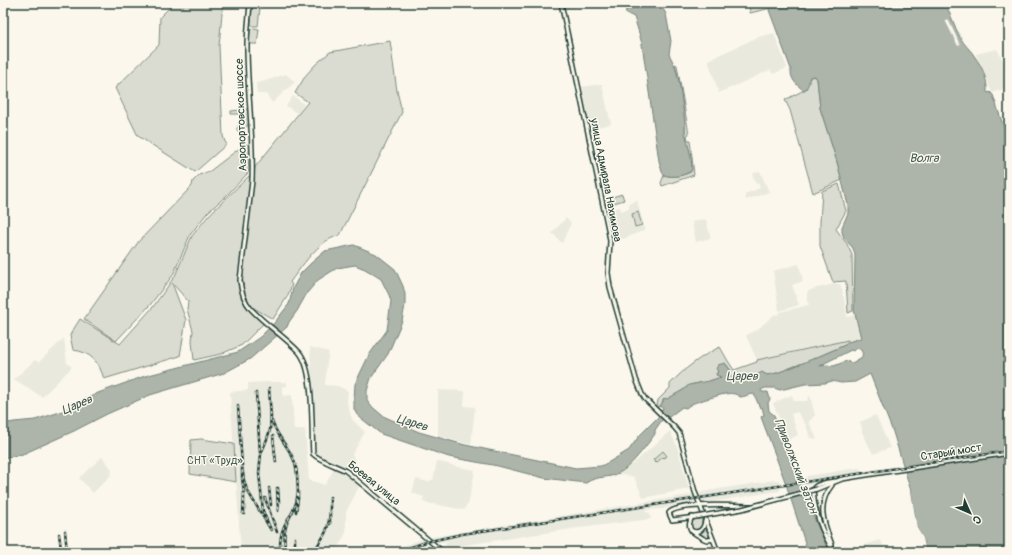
<svg xmlns="http://www.w3.org/2000/svg" width="1012" height="555" viewBox="0 0 1012 555" font-family="Pangolin,sans-serif">
<rect width="100%" height="100%" fill="#fbf7ec"/>
<filter id="ink" filterUnits="userSpaceOnUse"><feTurbulence type="fractalNoise" baseFrequency=".025" numOctaves="2"/><feDisplacementMap in="SourceGraphic" scale="8" xChannelSelector="R" yChannelSelector="G"/><feConvolveMatrix kernelMatrix="1 2 1 2 8 2 1 2 1" color-interpolation-filters="sRGB"/></filter>
<g filter="url(#ink)">
<g fill="#eae9de">
<polygon points="334,3 361,3 362,6 338,10 332,7"/>
<polygon points="564,3 588,3 566,9"/>
<polygon points="774,33 787,68 773,74 770,70 719,93 708,60 758,37"/>
<polygon points="997,49 1009,72 1009,87 992,93 988,82 976,54"/>
<polygon points="286,74 295,82 272,103 266,94 257,94 256,83 262,82"/>
<polygon points="602,84 611,124 589,129 581,87"/>
<polygon points="293,96 304,104 298,114 286,106"/>
<polygon points="760,171 769,192 746,200 745,194 760,188 758,183 756,184 752,174"/>
<polygon points="637,200 645,230 623,239 613,240 607,210 620,207 621,211 629,209 629,204"/>
<polygon points="566,218 571,223 562,243 552,233"/>
<polygon points="703,219 706,220 711,238 696,242 692,222"/>
<polygon points="799,264 803,281 792,285 799,305 779,311 773,271"/>
<polygon points="834,284 840,284 841,286 843,293 842,294 844,298 847,317 856,315 861,338 848,342 847,340 757,360 746,336 748,334 758,329 775,314 777,315 780,312 809,305 807,299 807,292 813,289"/>
<polygon points="64,338 67,363 72,367 42,397 14,379 35,360 39,362"/>
<polygon points="310,347 329,352 327,362 325,385 338,386 348,391 347,402 352,419 365,432 352,455 356,460 348,470 341,465 317,455 315,452"/>
<polygon points="268,382 287,382 287,386 282,387 283,396 292,395 294,430 305,429 309,480 325,485 335,467 345,473 360,485 346,512 346,533 335,552 241,552 230,392 248,390 248,383"/>
<polygon points="438,390 465,391 464,406 475,407 471,445 438,436"/>
<polygon points="792,395 794,401 807,401 810,395 815,415 809,422 817,439 810,438 806,425 797,412 791,414 798,435 788,440 773,403"/>
<polygon points="876,415 890,448 873,454 862,432 862,428 860,422"/>
<polygon points="670,431 677,446 689,489 643,498 634,477 619,474 632,464 633,464"/>
<polygon points="102,457 112,469 111,475 93,493 79,478"/>
<polygon points="437,461 454,466 475,470 468,505 466,505 465,510 422,502 424,497 412,493 416,479 429,482 430,480 433,480"/>
<polygon points="858,468 861,469 862,472 859,473 859,474 805,486 805,478 807,476"/>
<polygon points="775,480 778,480 781,482 782,487 779,491 705,503 701,500 700,498 695,500 694,503 691,505 680,506 677,505 662,509 647,510 645,512 650,513 651,519 578,528 451,547 448,547 445,544 448,541 423,545 426,551 422,552 390,552 401,547 422,539 432,537 689,495 693,495 694,496 699,495 701,492"/>
<polygon points="881,540 885,552 863,552 861,546"/>
</g>
<g fill="#dbdcd1" stroke="#7d8c82">
<polygon points="174,3 223,3 219,46 223,136 225,142 227,144 195,172 138,136 115,88 159,45 160,17"/>
<polygon points="749,3 774,3 767,9 750,13"/>
<polygon points="252,7 260,8 258,26 253,26 251,24"/>
<polygon points="253,28 259,29 257,44 249,44 250,30"/>
<path d="M390,41l7,50 5,21 -62,123c-6,2 -14,5 -19,10 -11,9 -22,25 -31,37l2,3 -5,12 -14,22 -21,-12 -7,-12 -3,-14 13,-114 53,-65 -13,-9 11,-18 10,-11 14,-12z"/>
<path d="M675,64l2,1 12,69 -2,1 1,5h2l4,35 -32,11 -1,-3 3,-8c9,3 18,1 27,-3l-2,-21 -2,-8 -2,-11v-10l-6,-41z"/>
<path d="M813,76l3,1 1,2 3,29 17,54 5,18 -29,13 -23,-83 -5,-10 21,-11c1,-5 2,-11 7,-13z"/>
<path d="M248,109c1,12 3,15 -7,24l-2,-1 -2,-2v-2l3,-4v-10h-9v-3z"/>
<polygon points="245,144 247,144 249,170 247,174 227,195 207,213 190,235 173,275 150,305 116,341 84,319 139,241 192,186 193,181 199,175 210,171"/>
<path d="M251,174l-13,109c5,21 11,27 26,40l-22,22 -21,9 -27,6 -2,-19 1,-10 -6,-22 1,-8 -16,-18 14,37 -6,36 -76,23c-5,-17 -13,-27 -31,-29l-3,-15 10,-16 40,25 33,-37 22,-31 17,-40 17,-21z"/>
<polygon points="839,184 846,211 836,229 847,244 852,255 853,311 848,313 846,281 833,282 820,246 820,222 822,191"/>
<polygon points="622,194 624,200 607,205 606,199"/>
<polygon points="638,212 642,225 635,227 632,214"/>
<path d="M848,340v2l-3,3 -37,16 -31,12 -10,2 -5,-2c-11,6 -21,5 -34,3l3,-5 -2,-3 -4,-5 -7,8 -2,3 7,3 -14,4 -20,4 -6,5 -16,10 -2,-2 -5,8 1,1 -4,-1 1,-6 12,-12v-4c14,-15 31,-28 50,-37l8,14 6,9 23,-8v-2z"/>
<polygon points="201,439 234,444 236,482 190,474 191,440"/>
<polygon points="663,451 667,456 664,458 663,457 656,463 653,460"/>
<path d="M701,518c2,6 2,9 -3,12l-5,-1c-6,-8 2,-9 8,-11z"/>
<polygon points="705,527 709,536 706,539 696,533 701,532"/>
</g>
<g fill="#adb4aa" stroke="#74847b" fill-rule="evenodd">
<path d="M625,3h37v4l4,7 5,27 -2,13 6,12 4,15 6,41v10l6,25 1,13c-7,6 -19,8 -28,5l-2,-3 -3,-11 -17,-117 -3,-11 -5,-16 -8,-4z"/>
<path d="M778,3h167c6,11 9,23 15,34 4,8 11,13 15,20 7,9 13,23 12,35l1,1 2,-1 3,3 16,48v46l-2,5 2,9v349h-83l-3,-14 -6,-10 -6,-37 -18,-59 -23,-58 -15,8 -14,1 -9,-2 -7,2 -20,1 -25,6 -6,-2h-9l-4,2 1,2h6l2,7 -2,4 1,8 5,4 24,66 31,71h-21l-22,-68 -25,-67 3,-2 -2,-8 -2,1 -6,-14c-6,0 -9,3 -14,3 -8,-8 -24,0 -34,2 -8,3 -13,3 -20,9l-4,-1 -13,10 -7,3 -7,10v4c-9,12 -24,33 -36,39 -10,6 -22,2 -33,10l-42,-5 -46,-12 -49,-9 -68,-23 -24,-19 -3,-6v-10l1,-15 14,-29 18,-25 4,-29 -2,-6 -8,-16 -16,-10 -10,-4 -18,3 -19,12 -11,13 -10,18 -8,11 -2,5 -37,32 -26,14 -74,22 -43,19 -33,17 -51,23 -20,4v-34l11,-2 21,-2 25,-8 38,-19 47,-17 93,-24 22,-15 15,-15 14,-18 4,-16 8,-15 9,-9 15,-13 29,-6 22,9 19,15 8,17 2,8v11l-3,16 -14,33 -17,24 -4,13v9l3,5 13,11 36,16 46,13 111,23 25,-2 8,-4 20,-12 10,-14 20,-20 4,-8 -3,-2 3,-4v-2l2,-2 2,1 16,-9 6,-5 20,-4 12,-4 -5,-2 2,-4 -2,-2 2,-4 7,-2 6,8 -3,5c12,3 24,3 34,-4l5,3 10,-2 31,-12 37,-16 3,-3 13,-4 -7,-28 1,-55 -2,-7 -9,-10 -2,-6v-5l6,-14v-8l-11,-43 -17,-54 -3,-29 -2,-3 -5,1 -1,3v3l-3,6 -3,1c-7,-6 -13,-11 -12,-21l-22,-59v-2zM856,348c6,1 7,4 6,9l-10,6 -6,-2 -12,5 -7,-1 -7,1 1,-1 30,-15 2,1z"/>
</g>
<g fill="#fbf7ec">
<polygon points="948,19 960,45 958,46 945,20"/>
<polygon points="1009,450 1009,455 903,471 902,467"/>
<polygon points="909,491 911,491 917,528 923,538 926,552 924,552 921,539 915,529"/>
</g>
<g fill="none" stroke-linecap="round" stroke-linejoin="round">
<defs>
<g id="major">
<path d="M250,3c-1,14 -3,29 -3,43 0,45 7,90 5,135l-12,99c1,12 4,21 11,29 15,16 34,28 48,43 16,18 12,78 14,102 7,7 24,12 33,17l97,81"/>
<polyline points="561,3 608,229 610,241 608,273 610,287 636,379 642,394 645,399 674,427 679,433 695,492 718,552"/>
<path d="M832,485c-16,20 -8,38 0,60"/>
<polyline points="817,489 842,479 860,476 1009,453"/>
<path d="M692,517c-6,11 -1,15 9,20 1,1 5,3 6,3 2,0 4,-1 6,0"/>
<path d="M696,517l-24,3 -3,-7c8,-11 68,-7 83,-7"/>
<path d="M692,531c8,3 12,-3 13,-10"/>
<path d="M834,552c-12,-20 -20,-39 -21,-63 4,-6 15,-7 22,-8"/>
</g>
</defs>
<use href="#major" stroke="#1f3d34" stroke-width="6"/>
<use href="#major" stroke="#fbf7ec" stroke-width="3"/>
<defs>
<g id="rail">
<polyline points="269,388 271,418"/>
<polyline points="256,393 260,453"/>
<polyline points="238,406 242,466"/>
<path d="M272,421c4,13 14,23 20,35 6,11 5,24 6,36"/>
<polyline points="275,456 273,436 276,462"/>
<polyline points="269,488 271,505"/>
<polyline points="277,488 278,511 279,502 278,488"/>
<polyline points="244,492 242,478 242,466 244,480 247,490 271,530 263,511 259,473 261,454 267,439 270,430 271,413"/>
<polyline points="330,497 330,509"/>
<polyline points="265,498 277,532"/>
<polyline points="292,513 296,503 298,492 298,499 296,512"/>
<polyline points="243,514 244,492 244,514"/>
<polyline points="65,531 67,552"/>
<polyline points="59,534 61,548"/>
<polyline points="295,538 295,552"/>
<path d="M280,547c0,-14 4,-23 12,-34 -9,15 -8,22 -7,39"/>
<path d="M313,552c12,-17 16,-21 17,-43v15"/>
<polyline points="397,552 426,542 462,534 1009,451"/>
</g>
</defs>
<use href="#rail" stroke="#1f3d34" stroke-width="2.5"/>
<use href="#rail" stroke="#fbf7ec" stroke-width="1" stroke-dasharray="3" stroke-linecap="butt"/>
<defs>
<polyline id="major-bridge" points="696,517 742,509 817,489"/>
</defs>
<use href="#major-bridge" stroke="#1f3d34" stroke-width="6" stroke-linecap="butt"/>
<use href="#major-bridge" stroke="#fbf7ec" stroke-width="3"/>
</g>
</g>
<g text-anchor="middle" dominant-baseline="central" stroke-width="3" stroke-linejoin="round" paint-order="stroke">
<g font-size="11" fill="#1f3d34" stroke="#fbf7ec">
<text transform="translate(241 115) rotate(-92)">Аэропортовское шоссе</text>
<text transform="translate(606 180) rotate(79)">улица Адмирала Нахимова</text>
<text transform="translate(951 452) rotate(-9)">Старый мост</text>
<text transform="translate(374 483) rotate(39)">Боевая улица</text>
</g>
<g font-size="11" fill="#455d53" stroke="#fbf7ec">
<text x="215" y="460">СНТ «Труд»</text>
</g>
<g font-size="12" font-style="italic" fill="#425b52" stroke="#fbf7ec">
<text x="924" y="158">Волга</text>
<text x="742" y="376">Царев</text>
<text transform="translate(77 405) rotate(-23)">Царев</text>
<text transform="translate(412 423) rotate(17)">Царев</text>
<text transform="translate(796 466) rotate(69)">Приволжский затон</text>
</g>
</g>
<rect width="1012" height="555" fill="none" stroke="#fbf7ec" stroke-width="16"/>
<rect x="8" y="8" width="996" height="539" fill="none" stroke="#1f3d34" stroke-width="1.5" filter="url(#ink)"/>
<g transform="translate(970 513) rotate(135)" stroke="#fbf7ec" stroke-width="3" paint-order="stroke">
<path d="M0-3L7 15L0 10L-7 15Z" fill="#1f3d34"/>
<text y="-6" font-size="11" font-weight="bold" text-anchor="middle" fill="#1f3d34">С</text>
</g>
</svg>
